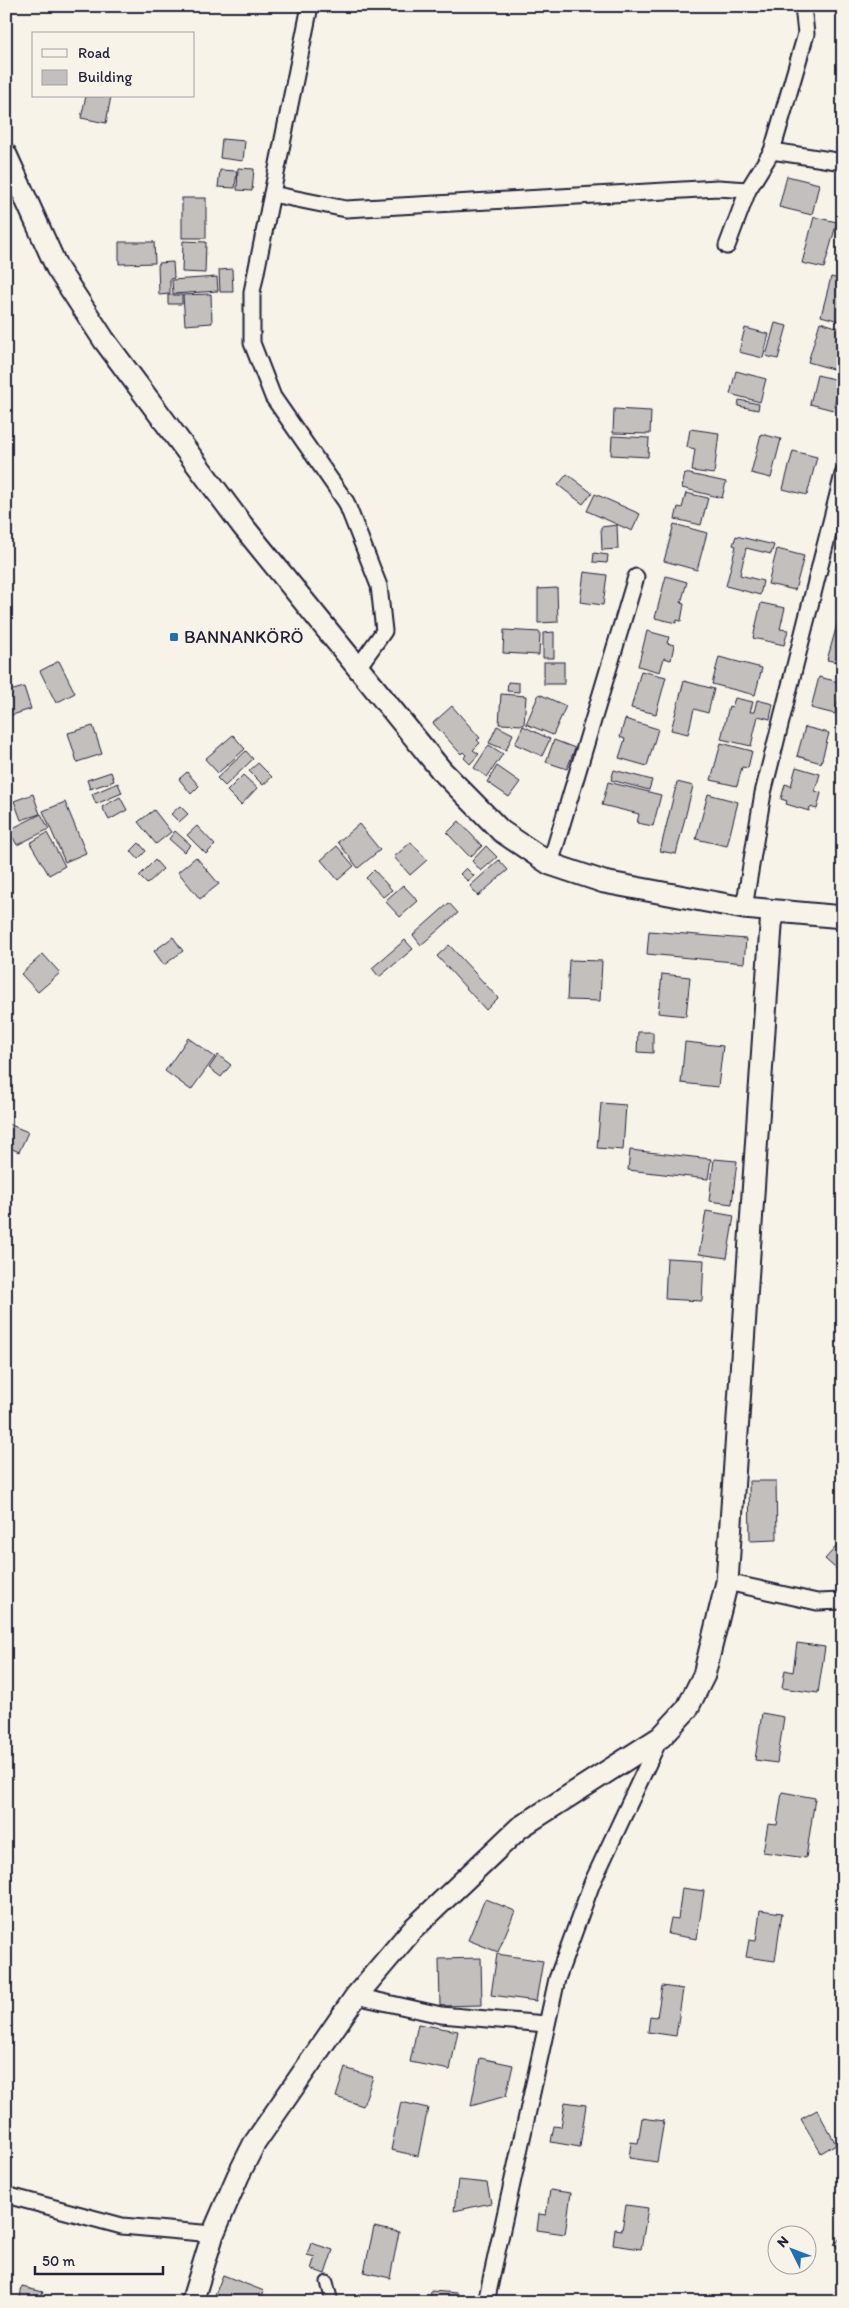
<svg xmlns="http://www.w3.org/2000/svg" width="849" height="2308" viewBox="0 0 849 2308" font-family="Itim,sans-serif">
<rect width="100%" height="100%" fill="#f7f3e8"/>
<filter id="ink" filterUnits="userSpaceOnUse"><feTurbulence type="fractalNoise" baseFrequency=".02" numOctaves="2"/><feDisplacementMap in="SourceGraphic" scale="10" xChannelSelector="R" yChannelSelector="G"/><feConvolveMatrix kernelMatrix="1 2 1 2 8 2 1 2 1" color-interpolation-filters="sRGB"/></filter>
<g filter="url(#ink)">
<g fill="#c2bfbd" stroke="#22223b">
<polygon points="86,96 111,96 106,123 81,118"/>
<polygon points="222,139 245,141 243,161 220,158"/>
<polygon points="238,168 254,169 252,191 237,190"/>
<polygon points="220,170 237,171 235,188 218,187"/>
<polygon points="787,176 819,184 812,215 779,207"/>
<rect x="182" y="198" width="24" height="40"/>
<polygon points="814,217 837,222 824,268 802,263"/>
<polygon points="183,241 206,242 205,273 182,272"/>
<polygon points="119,242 154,242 155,263 119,264"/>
<polygon points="173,262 174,278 170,279 170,294 159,295 158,263"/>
<polygon points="232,269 233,292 220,292 219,270"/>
<polygon points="217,277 218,291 173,294 172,280"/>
<polygon points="831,277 843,280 843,322 821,316"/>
<polygon points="211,294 212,323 185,325 183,295"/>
<rect x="168" y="295" width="14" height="9"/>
<polygon points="820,322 843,329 843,349 836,370 808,362"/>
<polygon points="775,323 787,326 778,359 766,356"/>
<polygon points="745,328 769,334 763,358 739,352"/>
<polygon points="736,371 766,379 760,402 730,394"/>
<polygon points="817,375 843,381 843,396 837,394 833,410 810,404"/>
<polygon points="739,400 759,404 758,410 738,406"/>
<polygon points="614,409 651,411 650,434 613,433"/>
<polygon points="690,429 719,433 714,474 692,471 695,449 687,447"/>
<polygon points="761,434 781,439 771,478 751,473"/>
<polygon points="612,436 649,438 648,457 611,455"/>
<polygon points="793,451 817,457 807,495 783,489"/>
<polygon points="685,473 726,482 722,498 682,488"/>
<polygon points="567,474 592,493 583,504 558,485"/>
<polygon points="686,493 708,498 701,525 675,519 678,507 682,508"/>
<polygon points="595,494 640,514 632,531 587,511"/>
<polygon points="674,524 707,533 697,570 664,561"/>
<polygon points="617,525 618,549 602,550 601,527"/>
<polygon points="736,536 774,545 771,554 746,548 740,575 763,581 760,595 726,586 736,546 733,545"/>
<polygon points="777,549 804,556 795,590 768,584"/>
<polygon points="594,553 608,555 607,563 593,562"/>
<polygon points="584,572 607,575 603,605 580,602"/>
<polygon points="666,576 687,582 681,603 684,604 681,621 677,620 676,623 655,618"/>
<polygon points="557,588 558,622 538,623 538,589"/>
<polygon points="761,603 785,608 780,629 788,630 784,645 753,638"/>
<polygon points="839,618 843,619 843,663 827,660"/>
<polygon points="504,630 540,632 539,655 503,653"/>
<polygon points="647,631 669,637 667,643 674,645 671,660 664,658 660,672 638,666"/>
<polygon points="554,632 554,658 543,658 543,633"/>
<polygon points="719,657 762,668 755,695 712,684"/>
<polygon points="59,661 75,693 56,703 40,671"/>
<rect x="544" y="662" width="20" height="22"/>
<polygon points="641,671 666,677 656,714 631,708"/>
<polygon points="819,677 843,683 835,714 811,708"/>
<polygon points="684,681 714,689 708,713 694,709 688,734 671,730"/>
<polygon points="508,682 519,683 519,692 507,691"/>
<polygon points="24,687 31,709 6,717 6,692"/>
<polygon points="501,694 526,696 524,725 499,724"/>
<polygon points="539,694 566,706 553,735 526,724"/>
<polygon points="735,698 753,702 750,712 754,712 757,700 773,704 770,719 758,716 751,746 721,739 729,706 732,707"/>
<polygon points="452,706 480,738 477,740 480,743 473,750 479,754 470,764 464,758 466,755 463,752 461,754 433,723"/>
<polygon points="625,719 658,729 647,766 619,758 625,739 620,737"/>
<polygon points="93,726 102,754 77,762 68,733"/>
<polygon points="497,726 513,734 506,750 489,743"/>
<polygon points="523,726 550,739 542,756 515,744"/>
<polygon points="805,727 829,733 821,763 797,756"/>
<polygon points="233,735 245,749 218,773 205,759"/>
<polygon points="554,740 575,748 567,769 546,762"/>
<polygon points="721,743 752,751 748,768 742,767 737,786 711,780"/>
<polygon points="489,745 503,754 487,777 474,768"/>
<polygon points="246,751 253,759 225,786 217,778"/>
<polygon points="258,763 272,777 263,785 249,771"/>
<polygon points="497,766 520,782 509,797 487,782"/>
<polygon points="796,767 820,774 815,791 821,793 817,809 810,807 809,811 786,804 787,801 781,799 785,784 791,786"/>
<polygon points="614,770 652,780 649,790 611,780"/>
<polygon points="111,772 114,781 90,789 87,780"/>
<polygon points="187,772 199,786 191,794 179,779"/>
<polygon points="243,775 257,788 241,805 227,791"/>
<polygon points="608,782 661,795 653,826 637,823 639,814 602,805"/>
<polygon points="677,782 693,786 676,854 660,851"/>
<polygon points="118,783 122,793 96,804 92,794"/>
<polygon points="33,794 40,814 21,820 14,801"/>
<polygon points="708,794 738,802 727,846 696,839"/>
<polygon points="120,797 127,810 109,820 102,807"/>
<polygon points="65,802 86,853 65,862 43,811"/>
<polygon points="180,806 188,814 179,822 171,814"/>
<polygon points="154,810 171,832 156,844 138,822"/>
<polygon points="41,814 49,829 17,845 9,830"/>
<polygon points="459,821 482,846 470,857 447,833"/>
<polygon points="359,824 380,850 358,868 338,842"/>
<polygon points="197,826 215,845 206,854 187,835"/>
<polygon points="175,831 191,845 184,852 169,839"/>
<polygon points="47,833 65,866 49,875 30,843"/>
<polygon points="411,842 427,860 410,875 394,857"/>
<polygon points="139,843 146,851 138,859 131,851"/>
<polygon points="337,846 354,866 338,880 321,860"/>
<polygon points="486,846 497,857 481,871 472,861"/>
<polygon points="196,857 219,884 200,899 178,872"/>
<polygon points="155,860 163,869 147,884 139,876"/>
<polygon points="499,860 508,870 478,896 470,886"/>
<polygon points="466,868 474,876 468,881 460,874"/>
<polygon points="374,870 392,890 383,897 366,878"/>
<polygon points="403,885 418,901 400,917 385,901"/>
<polygon points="449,903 458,913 421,945 413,935"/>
<polygon points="649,931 746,939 744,963 647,954"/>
<polygon points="173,937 183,951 164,965 154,951"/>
<polygon points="405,940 413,949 379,977 372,968"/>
<polygon points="449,945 498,998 486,1010 437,956"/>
<polygon points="43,954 60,973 38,992 21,974"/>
<polygon points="569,960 602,961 600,1001 567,1000"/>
<polygon points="662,974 690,977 686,1016 658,1013"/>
<polygon points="638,1032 653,1032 653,1053 637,1052"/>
<polygon points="188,1038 215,1057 191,1090 165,1071"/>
<polygon points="685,1042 723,1046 718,1087 681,1083"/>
<polygon points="218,1055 231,1065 221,1077 209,1068"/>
<polygon points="601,1103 626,1105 623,1150 597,1148"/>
<polygon points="6,1123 28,1132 19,1152 6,1146"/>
<polygon points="630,1150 711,1159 708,1179 628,1170"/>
<polygon points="714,1159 737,1161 732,1204 709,1201"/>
<polygon points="706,1211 734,1216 727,1258 699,1254"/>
<polygon points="667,1258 704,1260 702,1301 665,1299"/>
<polygon points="749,1481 776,1481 777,1540 750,1541"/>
<polygon points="843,1539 843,1575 825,1559"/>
<polygon points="797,1643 825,1647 818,1693 782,1688 785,1670 793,1672"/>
<polygon points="762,1713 784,1717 777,1763 755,1760"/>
<polygon points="782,1792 815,1798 806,1858 763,1852 768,1824 777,1825"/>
<polygon points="682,1888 704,1891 697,1939 668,1934 671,1918 678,1919"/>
<polygon points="485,1899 515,1911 498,1952 468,1940"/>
<polygon points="760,1910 782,1913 775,1961 746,1957 749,1940 756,1941"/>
<polygon points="497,1954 543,1961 536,2001 491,1995"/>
<polygon points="481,1958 482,2005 440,2006 439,1959"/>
<polygon points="662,1986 683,1989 676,2036 648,2032 650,2016 657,2017"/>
<polygon points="418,2024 458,2031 450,2070 410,2062"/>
<polygon points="480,2058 513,2065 506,2096 471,2106"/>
<polygon points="345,2068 373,2077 363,2106 336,2097"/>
<polygon points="401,2102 428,2108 418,2156 391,2150"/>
<polygon points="565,2102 586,2105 580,2147 551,2142 554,2126 561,2127"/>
<polygon points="817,2110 836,2144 821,2153 801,2119"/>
<polygon points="642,2118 664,2121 657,2162 629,2158 631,2142 638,2143"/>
<polygon points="458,2180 487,2183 491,2203 454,2211"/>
<polygon points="550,2190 571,2193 565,2234 537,2230 539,2214 546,2215"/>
<polygon points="626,2205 648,2208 641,2249 613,2245 615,2229 622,2230"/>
<polygon points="374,2227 399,2232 390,2278 364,2272"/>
<polygon points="843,2235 843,2252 834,2244"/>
<polygon points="311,2243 333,2250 325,2274 311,2269 315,2257 307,2255"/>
<polygon points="223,2275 264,2291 260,2302 212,2302"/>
<polygon points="22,2287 43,2292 40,2302 19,2302"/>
<polygon points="431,2291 458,2293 457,2302 430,2302"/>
</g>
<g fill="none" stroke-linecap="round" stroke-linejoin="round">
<defs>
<polyline id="pedestrian" points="327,2282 332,2302"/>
<g id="minor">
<polyline points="310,6 252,292 252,343 273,397 346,502 379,586 384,631 359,666"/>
<polyline points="772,151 843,162"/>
<polyline points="272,194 346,209 718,188 748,190"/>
<polyline points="727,246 748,190 772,151 806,34 803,6"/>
<polyline points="550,864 636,577"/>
<polyline points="744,908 763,793 843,474"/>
<polyline points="727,1582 817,1602 843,1601"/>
<polyline points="356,1996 441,2015 546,2024"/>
<polyline points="6,2195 122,2226 213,2234"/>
<polyline points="486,2302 557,1979 592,1883 660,1738"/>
</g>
<g id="secondary">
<polyline points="6,155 57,268 104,340 242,525 441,770 501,831 550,864 604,882 744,908 843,917"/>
<polyline points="192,2302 213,2234 238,2176 254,2144 356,1996 412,1930 519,1828 661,1737 687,1709 704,1675 727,1582 772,911"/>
</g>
</defs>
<use href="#pedestrian" stroke="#22223b" stroke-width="15"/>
<use href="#minor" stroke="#22223b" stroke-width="19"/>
<use href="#secondary" stroke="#22223b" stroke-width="25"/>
<use href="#pedestrian" stroke="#f7f3e8" stroke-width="11"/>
<use href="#minor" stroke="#f7f3e8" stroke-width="15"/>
<use href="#secondary" stroke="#f7f3e8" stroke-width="21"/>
</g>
</g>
<rect fill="#1f6fb2" stroke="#f7f3e8" stroke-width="2" x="169" y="632" width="10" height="10" rx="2.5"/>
<g text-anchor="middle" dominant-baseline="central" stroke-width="5" stroke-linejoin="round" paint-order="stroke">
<g font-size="18" fill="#22223b" stroke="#f7f3e8" text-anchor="start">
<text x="184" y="637">BANNANKÖRÖ</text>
</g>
</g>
<rect width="849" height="2308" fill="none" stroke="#f7f3e8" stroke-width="25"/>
<rect x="12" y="12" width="824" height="2283" fill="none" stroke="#22223b" stroke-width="2" filter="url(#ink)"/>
<rect x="32" y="32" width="162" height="65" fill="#f7f3e8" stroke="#a29fa3"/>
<rect x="42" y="49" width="25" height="8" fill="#f7f3e8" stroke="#a29fa3"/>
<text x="78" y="58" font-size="15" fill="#22223b">Road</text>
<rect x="42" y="70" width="25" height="15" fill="#c2bfbd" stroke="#a29fa3"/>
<text x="78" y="82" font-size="15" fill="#22223b">Building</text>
<g transform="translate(792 2250) rotate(312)"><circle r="24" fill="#f7f3e8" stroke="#a29fa3"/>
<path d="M0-4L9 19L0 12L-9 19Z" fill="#1f6fb2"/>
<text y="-8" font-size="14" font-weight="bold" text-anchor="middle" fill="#22223b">N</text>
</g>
<path d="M35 2266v8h128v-8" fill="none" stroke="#22223b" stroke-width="2.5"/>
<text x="42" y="2266" font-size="15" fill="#22223b" stroke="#f7f3e8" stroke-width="4" paint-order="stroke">50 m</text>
</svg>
